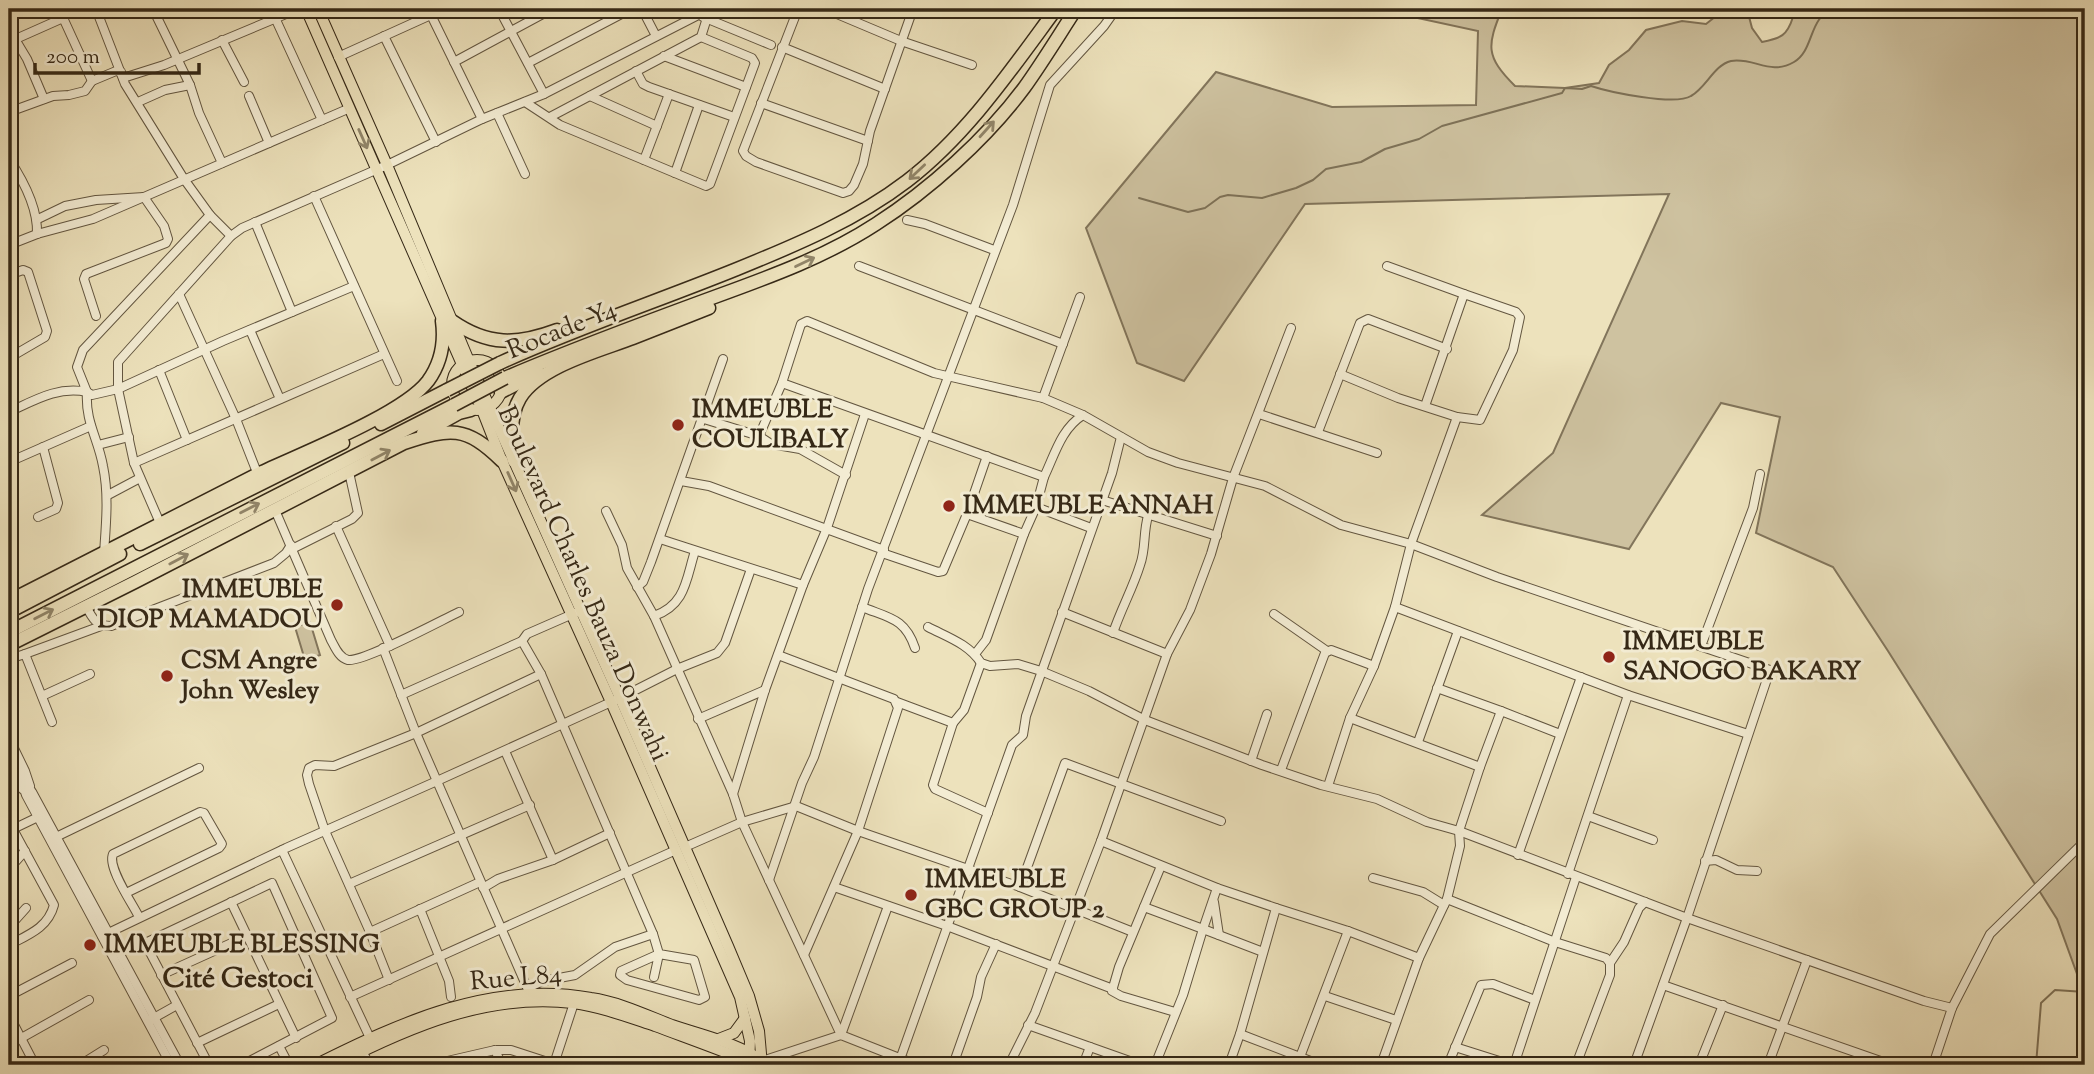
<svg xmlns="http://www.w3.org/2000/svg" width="2094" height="1074" viewBox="0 0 2094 1074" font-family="'Sorts Mill Goudy',serif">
<rect width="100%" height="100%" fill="#ede2bc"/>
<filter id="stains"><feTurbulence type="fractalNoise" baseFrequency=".00286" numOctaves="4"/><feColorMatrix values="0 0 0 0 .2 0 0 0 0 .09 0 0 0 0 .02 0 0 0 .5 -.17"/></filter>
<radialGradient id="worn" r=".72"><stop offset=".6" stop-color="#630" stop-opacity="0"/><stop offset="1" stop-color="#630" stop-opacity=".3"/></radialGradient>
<g fill="#cec2a0" stroke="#82755b" stroke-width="2">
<path d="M1376,9h126c-15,37 -17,47 13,77l50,2 34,-5 10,-18 20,-15 17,-20 36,-9 24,3 19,-15h22l5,19 10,14c19,-4 25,-6 31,-25l-4,-8h296v987l-28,-77 -169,-268 -55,-84 -77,-34 24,-116 -59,-14 -92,146 -147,-34 71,-62 116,-259 -364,10 -121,177 -47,-18 -51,-135 130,-156 116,35 144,-2 2,-74z"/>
<polygon points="310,622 320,655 305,660 295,627"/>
</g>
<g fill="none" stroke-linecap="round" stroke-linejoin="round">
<g stroke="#7e7258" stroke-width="2">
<path d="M1139,198l49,14 17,-4 15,-11 8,-2 34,3 34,-10 17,-8 13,-11 35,-7 24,-13 34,-10 23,-13 120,-33 3,-5 17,1 9,-3c18,6 84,20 100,10 15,-8 23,-31 40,-35 23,-4 39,15 63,1 21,-12 14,-47 41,-53 15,-3 28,5 43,0"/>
<polyline points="2036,1065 2041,1003 2055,990 2085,992"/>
</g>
<defs>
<g id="minor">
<polyline points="59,9 92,81 116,71 121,72"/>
<polyline points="96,9 125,84 184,179 210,215 231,236"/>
<polyline points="153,9 190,85"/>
<polyline points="271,9 322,120"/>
<polyline points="499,9 544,94"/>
<polyline points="642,9 656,36"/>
<polyline points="798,9 743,151 746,156 756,162 843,193 849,191 854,185 863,164 870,131 913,9"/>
<polyline points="825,9 901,41 972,65"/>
<polyline points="979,9 994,13 999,9"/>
<polyline points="431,15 482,119"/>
<polyline points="703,17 771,45"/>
<polyline points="384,36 436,142"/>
<polyline points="15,39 27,59 44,99"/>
<polyline points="222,40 244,82"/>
<polyline points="9,42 63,18"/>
<polyline points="782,47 885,89"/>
<polyline points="664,56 746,87"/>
<polyline points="338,57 444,9"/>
<polyline points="454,62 552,9"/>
<polyline points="528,63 631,9"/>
<polyline points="636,71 643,84 649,87 734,117"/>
<polyline points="123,78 164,65 298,9"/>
<polyline points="249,96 269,143"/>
<polyline points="590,96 657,126"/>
<polyline points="138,102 165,90 190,85 199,113 222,163"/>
<polyline points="525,102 560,125 706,186 710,184 755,63 752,58 701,37"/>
<polyline points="761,103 868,141"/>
<polyline points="9,112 53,96 69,95 85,91 92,81"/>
<polyline points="497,113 525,174"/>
<polyline points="550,117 701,37 707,18"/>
<path d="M9,159c14,21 29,50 28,75"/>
<polyline points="644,160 669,94"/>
<polyline points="675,173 699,105"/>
<polyline points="314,196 397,381"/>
<polyline points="38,219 65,206 96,200 144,197 164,226 168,239 166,243 86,274 84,279 96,316"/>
<polyline points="907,220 925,224 994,250"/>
<polyline points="255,222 292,312"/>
<polyline points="9,245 37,234 93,219 350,108"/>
<polyline points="859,266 1063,344"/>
<polyline points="1387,266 1464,294"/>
<polyline points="9,275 23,270 28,272 47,331 45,337 9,358"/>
<polyline points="179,294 236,419 258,475"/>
<polyline points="250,330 280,399"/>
<polyline points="9,338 15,354"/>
<polyline points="159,370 187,440"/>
<polyline points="1340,374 1398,398 1457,417 1480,420 1513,350 1520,317 1516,312 1464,294 1425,406"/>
<polyline points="1043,398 1080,297"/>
<path d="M9,412c26,-12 49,-26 78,-20l-10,-25 6,-17 127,-135"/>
<polyline points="1259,414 1377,453"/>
<path d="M1083,415c-22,14 -28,39 -39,62l-262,-94 19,-59 6,-3 127,52 109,25 40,17 65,37 30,11 87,23 76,39 70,19 86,33 273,93 -83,248 -53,147"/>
<polyline points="704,419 759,436 771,444 800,449 846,475"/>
<polyline points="1318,432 1360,323 1368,319 1447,349"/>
<polyline points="759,436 782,383"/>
<polyline points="98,445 129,437"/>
<polyline points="9,462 91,426"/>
<polyline points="134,463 384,354"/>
<polyline points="1044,477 1036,507 1091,528"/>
<polyline points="681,481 709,486 884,550"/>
<polyline points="108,495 140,478"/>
<polyline points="1102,500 1217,536"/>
<path d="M275,510l56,130c4,7 8,18 17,20 16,2 92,-39 111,-48"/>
<polyline points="606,511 622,545 627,568 654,616 733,794 742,822 841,1035"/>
<polyline points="967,514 1024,534 986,640 975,654"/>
<polyline points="38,517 56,509 58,503 43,447"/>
<polyline points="160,523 134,463 118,389 118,362 231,236 242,228 387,165 482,119 544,94 710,9"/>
<polyline points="336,526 390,646"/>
<polyline points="1024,534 1036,507"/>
<polyline points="660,539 803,585"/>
<polyline points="292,549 352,519 358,513 349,472"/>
<path d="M104,553c2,-29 5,-58 -1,-87 -5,-28 -18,-44 -16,-74l5,3 26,-6 105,-48 131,-55"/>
<polyline points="882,553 938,572 943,571 967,514 987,456"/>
<polyline points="637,587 643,582 651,562 723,359"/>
<path d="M86,606c6,12 10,20 25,20l163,-63 12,-10 5,-8"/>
<path d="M862,607c27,11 43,11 53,41"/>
<polyline points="1395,607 1628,695 1748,734"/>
<polyline points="1062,612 1167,654"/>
<polyline points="1274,614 1327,651"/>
<path d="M654,616c32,-11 32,-37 41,-65"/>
<path d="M928,627c19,10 41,17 53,36l9,3 28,-2 23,7 48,20 56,29 117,45 59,20 56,14 50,23 32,9 228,87 237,83 28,7"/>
<path d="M1113,633c8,-24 20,-45 27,-68 6,-16 3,-32 8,-49"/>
<polyline points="1701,646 1753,508 1760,474"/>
<polyline points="383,648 416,733 529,992"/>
<polyline points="778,655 894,699 898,708 858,831 804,955"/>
<polyline points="9,659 25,654"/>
<polyline points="1437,688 1501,711"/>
<polyline points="401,695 522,641"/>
<polyline points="42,696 90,674"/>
<polyline points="897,702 953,723 933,785 935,789 988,813"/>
<polyline points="1350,718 1480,767 1501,711 1560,734"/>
<polyline points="698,719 765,690"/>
<polyline points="52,722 25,654 101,626"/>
<polyline points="953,723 964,710 981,663"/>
<polyline points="9,738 25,771 30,786"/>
<polyline points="1418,742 1458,631"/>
<polyline points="505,751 553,860 610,833"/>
<polyline points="9,755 32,792 180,1065"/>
<polyline points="1251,761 1267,714"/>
<polyline points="9,768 22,789"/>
<polyline points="1281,770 1325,653 1331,650 1374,666"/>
<polyline points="22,783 26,795 171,1065"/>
<polyline points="1328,786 1350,718 1374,666 1395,607 1411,544 1457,417"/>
<polyline points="733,794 765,690 803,585 827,528 865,414"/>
<polyline points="1588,816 1653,840"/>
<path d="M9,822l45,83c-6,23 -26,30 -45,40"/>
<polyline points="56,837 199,768"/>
<polyline points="1101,841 1217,888 1276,908 1240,1034 1229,1065"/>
<polyline points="9,846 13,829 38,817"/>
<polyline points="685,847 742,822 796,806 858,831 1020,887 1133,932"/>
<polyline points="282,850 370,1038"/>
<polyline points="1518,855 1581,677"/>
<polyline points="1705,861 1716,860 1737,870 1757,871"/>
<polyline points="1161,866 1119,967 1112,991 1121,996 1175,1012"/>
<polyline points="9,869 25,851"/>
<polyline points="1568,874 1628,695"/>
<polyline points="1373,878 1423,892 1444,905"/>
<polyline points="769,880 802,783 814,757 868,589 1013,205 1050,85 1104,26 1116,9"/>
<polyline points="349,884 530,805"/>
<polyline points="834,887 947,926 1113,989"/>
<polyline points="1020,887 1065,763 1221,821"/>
<polyline points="483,888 498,879 553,860"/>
<polyline points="1217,888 1203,929 1263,952"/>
<path d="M126,893l93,-45 3,-4 -18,-31 -4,-1 -87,42c-6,13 19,49 26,63"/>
<polyline points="1447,899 1555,942 1606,958 1610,963 1610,975 1576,1065"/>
<polyline points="231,902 296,1038"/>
<polyline points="1214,902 1219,935"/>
<polyline points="1144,907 1203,929 1183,995 1155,1065"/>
<polyline points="1276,908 1348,931"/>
<polyline points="420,909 449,981 451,997"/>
<polyline points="9,927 26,908"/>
<polyline points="370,932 480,882"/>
<polyline points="653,934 659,954 694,960 705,997 699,1000 627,980 620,975 621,971 659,954 654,977"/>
<polyline points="102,936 286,848 437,781 620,698 677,669 717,653 725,643 751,569"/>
<polyline points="1610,963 1624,942 1639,908 1645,902"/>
<polyline points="161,975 247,936"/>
<polyline points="389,980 370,932 325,831 309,784 307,775 309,768 315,765 334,766 416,733 541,674"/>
<polyline points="1663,985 1892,1065"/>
<polyline points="528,988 543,981 575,975 615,947 653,934 541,674 522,641 527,634 575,613"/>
<polyline points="9,996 72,963"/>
<polyline points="1325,996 1396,1020"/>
<polyline points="350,997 676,850"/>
<polyline points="9,1015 35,1065"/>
<polyline points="152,1019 177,1005"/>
<polyline points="1028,1025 1141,1065"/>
<polyline points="1240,1034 1321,1065"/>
<polyline points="841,1035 888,906"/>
<polyline points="197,1043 279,1004"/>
<polyline points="9,1045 89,1000"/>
<polyline points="279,1046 289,1065"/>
<polyline points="360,1046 369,1065"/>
<polyline points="1455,1047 1512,1065"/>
<polyline points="495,1050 502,1065"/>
<polyline points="1300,1057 1348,931 1419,958"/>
<polyline points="762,1061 841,1035 917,1065"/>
<polyline points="554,1064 574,1003"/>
<polyline points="80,1065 104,1050"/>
<polyline points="209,1065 145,943 272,883 332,1018 242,1065"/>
<polyline points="430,1065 495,1050 511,1050 557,1065"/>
<polyline points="898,1065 1012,745 1023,735 1026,716 1112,473 1121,437"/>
<polyline points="953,1065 977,997 981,977 996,944"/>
<polyline points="1009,1065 1035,1013 1101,841 1167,654 1190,610 1211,554 1233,478 1291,328"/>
<polyline points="1083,1065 1090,1047"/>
<polyline points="1381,1065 1419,958 1447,899 1460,846 1459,831 1480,767"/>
<polyline points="1448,1065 1481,985 1493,984 1535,1000"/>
<polyline points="1514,1065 1576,877"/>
<polyline points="1699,1065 1723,1005"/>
<polyline points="1768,1065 1807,960"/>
<polyline points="1933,1065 1952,1008 1990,934 2085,841"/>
</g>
<g id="major">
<polyline points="306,9 482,410 502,461 611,702 740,997 750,1041 749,1065"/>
<polyline points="318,9 387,165 469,361 620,698 728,946 749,996 759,1031 762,1065"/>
<circle cx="477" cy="385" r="25"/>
<polyline points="716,1040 734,1033 745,1018"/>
<path d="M315,1065c86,-43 177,-85 276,-67 28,4 55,17 81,27 27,9 57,16 81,30"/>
<path d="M335,1065c74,-38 153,-72 238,-62 29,4 55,14 82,23 32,12 63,23 95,36h4"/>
</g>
<g id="highway">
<path d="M452,321c36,25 65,24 105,9"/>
<path d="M500,363c77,-35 158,-62 237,-94 59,-24 119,-49 170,-88 60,-46 104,-111 149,-172"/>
<path d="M505,378c70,-30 141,-56 212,-82 55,-20 110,-40 159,-72 53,-34 110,-85 148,-136 18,-25 35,-53 52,-79"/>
<polyline points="501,392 538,373"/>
<polyline points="381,424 447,390"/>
<polyline points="423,433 459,413 471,410"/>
<path d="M514,461c-3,-20 -5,-45 6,-63 20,-32 79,-47 113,-60 25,-10 51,-20 76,-30"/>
<polyline points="140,544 343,443"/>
<path d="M9,601c84,-42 167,-86 251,-128 40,-19 143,-59 168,-92 13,-18 17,-38 14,-60"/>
<polyline points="9,612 120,554"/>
<polyline points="9,632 454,405"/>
<path d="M9,645l126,-63 269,-139c47,-15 61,-18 98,18"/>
</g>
</defs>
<use href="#minor" stroke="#635640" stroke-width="10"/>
<use href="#major" stroke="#352816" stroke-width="12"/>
<use href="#highway" stroke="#352816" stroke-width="15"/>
<use href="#minor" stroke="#f3ecd3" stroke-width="8"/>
<use href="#major" stroke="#ede2bc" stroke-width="10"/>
<use href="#highway" stroke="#ede2bc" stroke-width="12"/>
<defs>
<g id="highway-bridge">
<polyline points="447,390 500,363"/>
<polyline points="454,405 505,378"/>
</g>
</defs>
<use href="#highway-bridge" stroke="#352816" stroke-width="15" stroke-linecap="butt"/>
<use href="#highway-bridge" stroke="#ede2bc" stroke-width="12"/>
</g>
<defs><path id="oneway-shaft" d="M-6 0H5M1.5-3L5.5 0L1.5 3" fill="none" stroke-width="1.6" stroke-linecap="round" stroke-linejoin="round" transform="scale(1.75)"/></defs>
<g stroke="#918569">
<use href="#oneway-shaft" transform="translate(987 129) rotate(-48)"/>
<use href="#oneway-shaft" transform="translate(363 139) rotate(66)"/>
<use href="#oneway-shaft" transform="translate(917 172) rotate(137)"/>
<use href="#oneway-shaft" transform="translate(805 262) rotate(-26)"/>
<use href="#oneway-shaft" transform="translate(381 455) rotate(-28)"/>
<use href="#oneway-shaft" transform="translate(512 482) rotate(66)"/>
<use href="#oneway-shaft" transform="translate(250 508) rotate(-27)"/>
<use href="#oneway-shaft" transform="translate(179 559) rotate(-28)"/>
<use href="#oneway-shaft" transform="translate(44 614) rotate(-27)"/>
</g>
<g fill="#8f2418" stroke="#f3ecd3" stroke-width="2.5">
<circle cx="678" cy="425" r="7"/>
<circle cx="949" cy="506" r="7"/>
<circle cx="337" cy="605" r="7"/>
<circle cx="1609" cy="657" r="7"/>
<circle cx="167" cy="676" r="7"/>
<circle cx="911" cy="895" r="7"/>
<circle cx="90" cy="945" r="7"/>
</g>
<g text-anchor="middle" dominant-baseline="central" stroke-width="6" stroke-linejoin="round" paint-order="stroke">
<g font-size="26" fill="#352816" stroke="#f3ecd3">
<text transform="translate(562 331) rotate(-22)">Rocade Y4</text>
<text transform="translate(582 584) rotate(66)">Boulevard Charles Bauza Donwahi</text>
<text transform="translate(516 979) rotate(-5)">Rue L84</text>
</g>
<g font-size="26" font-weight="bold" fill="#352816" stroke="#f3ecd3" text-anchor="start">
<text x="692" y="410">IMMEUBLE<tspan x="692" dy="30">COULIBALY</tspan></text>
<text x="963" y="506">IMMEUBLE ANNAH</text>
<text x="323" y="590" text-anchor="end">IMMEUBLE<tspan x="323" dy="30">DIOP MAMADOU</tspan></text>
<text x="1623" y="642">IMMEUBLE<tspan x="1623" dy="30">SANOGO BAKARY</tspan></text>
<text x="181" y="661">CSM Angre<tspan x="181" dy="30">John Wesley</tspan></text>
<text x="925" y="880">IMMEUBLE<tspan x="925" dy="30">GBC GROUP 2</tspan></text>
<text x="104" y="945">IMMEUBLE BLESSING</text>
</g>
<g font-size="28" font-weight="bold" fill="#352816" stroke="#f3ecd3">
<text x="238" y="980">Cité Gestoci</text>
</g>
</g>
<rect width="2094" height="1074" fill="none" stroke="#ede2bc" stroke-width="35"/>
<rect x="10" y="10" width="2073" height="1053" fill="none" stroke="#352816" stroke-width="3.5"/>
<rect x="18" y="18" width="2059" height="1039" fill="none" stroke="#352816" stroke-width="2"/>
<path d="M35 63v10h164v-10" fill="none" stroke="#352816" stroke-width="3.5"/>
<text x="46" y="63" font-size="21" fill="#352816" stroke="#f3ecd3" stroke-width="5" paint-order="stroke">200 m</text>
<rect width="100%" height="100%" filter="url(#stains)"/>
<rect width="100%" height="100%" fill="url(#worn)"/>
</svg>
